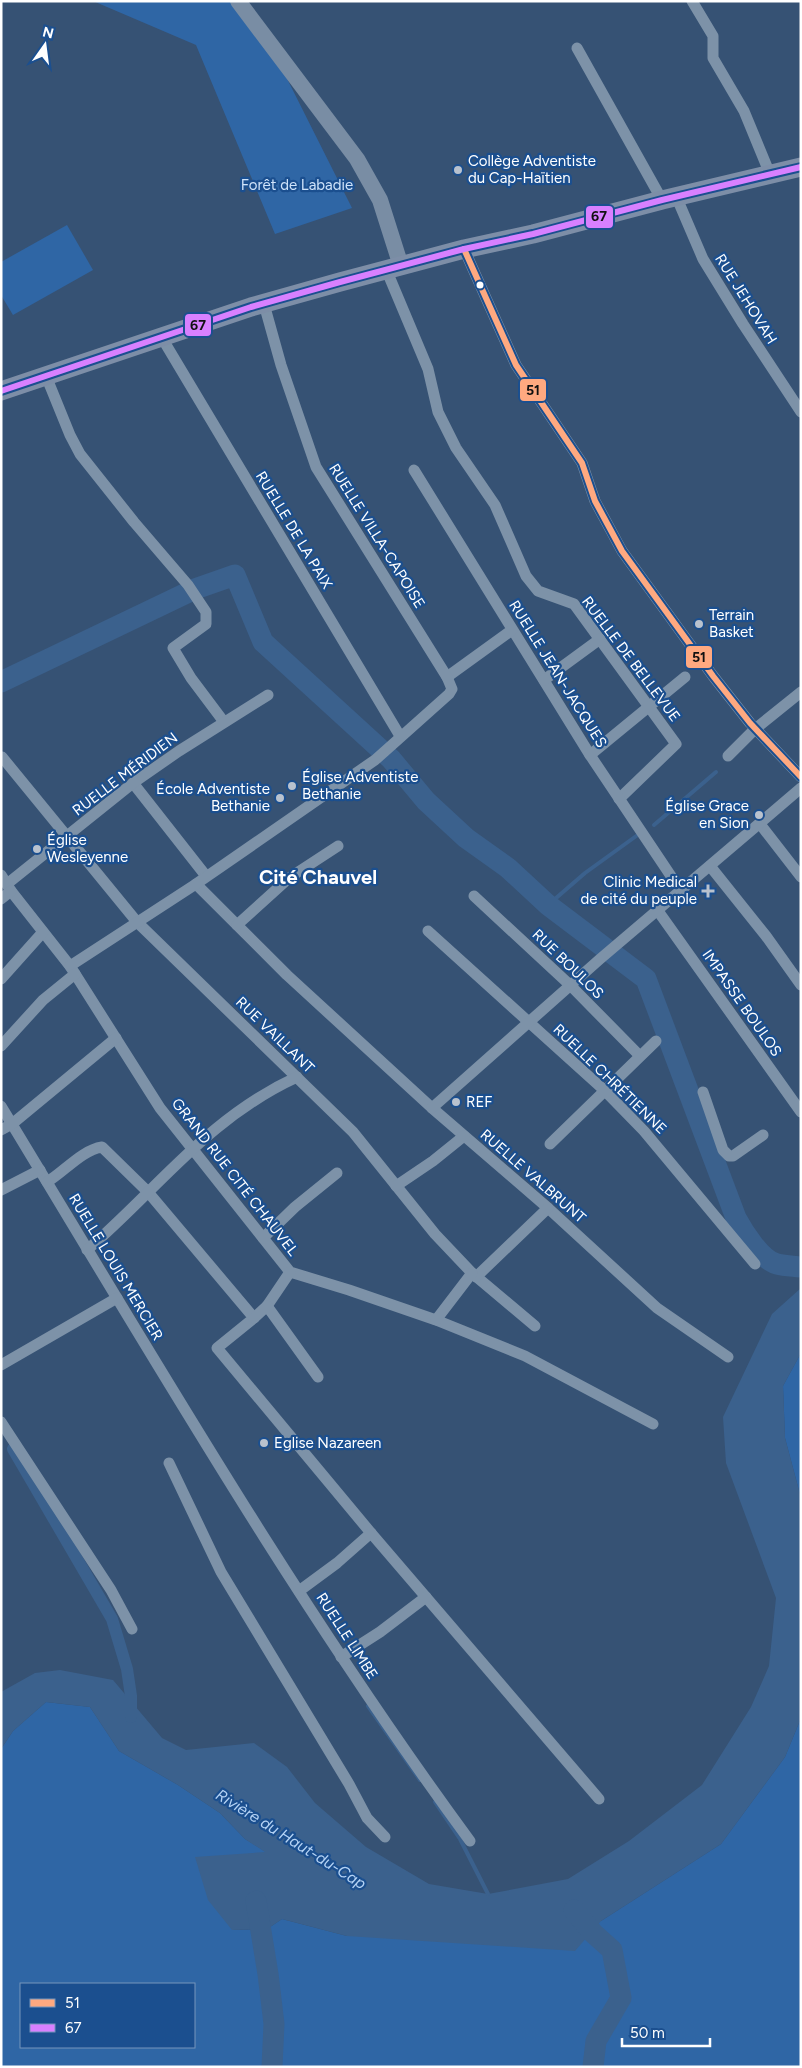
<svg xmlns="http://www.w3.org/2000/svg" width="802" height="2068" viewBox="0 0 802 2068" font-family="Figtree,sans-serif">
<rect width="100%" height="100%" fill="#365274"/>
<g fill="#2f66a5" fill-rule="evenodd">
<polygon points="93,1 248,1 352,208 275,234 196,45"/>
<polygon points="67,225 93,270 13,315 1,295 1,262"/>
<polygon points="801,1353 801,1498 785,1438 783,1386"/>
<path d="M46,1702l44,5 29,44 59,34 42,28 25,26 21,13 -34,78 35,-1 15,-10 65,17 254,-15 120,-77 64,-87 16,-39v349h-800v-318l12,-18zM21,1984h173v63h-173z"/>
</g>
<polygon fill="#3b618d" points="801,1288 801,1353 783,1386 785,1438 801,1498 801,1718 785,1757 721,1844 601,1921 575,1951 347,1936 282,1919 267,1929 232,1930 208,1900 195,1857 265,1852 245,1839 220,1813 178,1785 119,1751 90,1707 46,1702 13,1731 1,1749 1,1692 35,1673 60,1670 113,1680 162,1738 186,1750 254,1743 287,1767 315,1803 366,1847 429,1884 488,1894 568,1879 629,1841 702,1785 751,1707 769,1666 776,1598 726,1463 723,1417 772,1314"/>
<g fill="none" stroke-linecap="round" stroke-linejoin="round">
<g stroke="#3b618d" stroke-width="4">
<polyline points="654,825 716,772"/>
<polyline points="548,905 585,873 639,834"/>
<polyline points="368,1706 420,1780"/>
<polyline points="435,1802 460,1839 488,1894"/>
</g>
<polyline stroke="#3b618d" stroke-width="12" points="13,1449 112,1619 127,1669 131,1696 131,1717"/>
<g stroke="#3b618d" stroke-width="21">
<path d="M1,682l194,-93 40,-14 28,67 128,117 35,42 40,37 42,30 40,37 98,74 90,239c7,13 25,42 41,46 8,2 16,2 24,3"/>
<polyline points="256,1901 268,1974 274,2024 272,2067"/>
<polyline points="574,1910 593,1933 612,1950 621,1998 596,2041 593,2067"/>
</g>
<g stroke="#7d92a8" stroke-width="11">
<polyline points="692,1 713,36 713,58 744,111 770,174"/>
<polyline points="577,48 662,200"/>
<polyline points="676,196 703,259 743,324 801,412"/>
<polyline points="464,249 516,365 582,463 595,501 622,551 713,676 750,723 801,777"/>
<polyline points="386,269 428,369 438,412 456,448 495,505 526,576 538,591 574,604 676,744 619,799"/>
<polyline points="162,338 400,736"/>
<polyline points="46,376 70,435 80,454 134,522 188,585 206,612 206,624 173,648 191,678 224,722"/>
<polyline points="414,470 590,755 681,891"/>
<polyline points="447,677 512,630"/>
<polyline points="544,680 600,639"/>
<polyline points="590,755 685,677"/>
<polyline points="728,756 755,729 801,692"/>
<polyline points="2,757 137,922 353,1132 435,1234 472,1273 535,1326"/>
<polyline points="133,783 206,876"/>
<polyline points="760,824 801,877"/>
<polyline points="710,866 766,936 801,985"/>
<polyline points="1,875 11,891 70,966 160,1108 290,1272 349,1290 436,1320 525,1356 653,1424"/>
<polyline points="7,884 133,783 179,751 268,695"/>
<polyline points="196,884 287,975 432,1108 548,1208 657,1308 728,1357"/>
<polyline points="474,896 571,986 639,1055"/>
<polyline points="1,899 11,891"/>
<polyline points="658,911 801,1112"/>
<polyline points="237,925 289,878 338,846"/>
<polyline points="428,931 604,1090 644,1131 755,1264"/>
<polyline points="70,966 196,884 375,760 449,694 452,689 447,677 316,467 281,365 264,304"/>
<polyline points="1,979 43,932"/>
<polyline points="1,1046 43,1000 75,974"/>
<polyline points="703,1092 723,1150 729,1156 733,1156 763,1135"/>
<path d="M1,1106c151,249 297,501 469,735"/>
<polyline points="432,1108 600,959 801,788"/>
<polyline points="1,1130 12,1124 116,1038"/>
<polyline points="550,1144 656,1041"/>
<path d="M47,1182c17,-10 35,-32 55,-35l46,45 106,126 -37,30 154,185 228,266"/>
<polyline points="396,1186 433,1161 464,1136"/>
<polyline points="1,1190 40,1170"/>
<polyline points="263,1238 295,1207 337,1173"/>
<path d="M87,1250c72,-62 121,-132 210,-173"/>
<polyline points="476,1277 548,1208"/>
<polyline points="267,1306 290,1272"/>
<polyline points="254,1318 267,1306 318,1377"/>
<polyline points="436,1320 472,1273"/>
<polyline points="1,1365 117,1298"/>
<polyline points="1,1422 111,1590 132,1629"/>
<polyline points="169,1463 221,1572 349,1784 367,1818 385,1837"/>
<polyline points="299,1591 337,1563 371,1533"/>
<polyline points="341,1657 380,1632 426,1597"/>
</g>
<polyline stroke="#798da4" stroke-width="16" points="238,1 357,159 380,200 401,266"/>
<polyline stroke="#7d8ea7" stroke-width="19" points="1,391 251,307 340,282 464,249 533,234 662,200 801,167"/>
<defs>
<polyline id="bus-1" points="464,249 516,365 582,463 595,501 622,551 713,676 750,723 801,777"/>
<polyline id="bus-2" points="1,391 251,307 340,282 464,249 533,234 662,200 801,167"/>
</defs>
<use href="#bus-1" stroke="#1b4f8f" stroke-width="10"/>
<use href="#bus-2" stroke="#1b4f8f" stroke-width="10"/>
<use href="#bus-1" stroke="#ffa980" stroke-width="6"/>
<use href="#bus-2" stroke="#d880ff" stroke-width="6"/>
</g>
<g fill="#b9c2ce" stroke="#1b4f8f" stroke-width="2">
<circle cx="458" cy="170" r="5"/>
<circle cx="699" cy="624" r="5"/>
<circle cx="292" cy="786" r="5"/>
<circle cx="280" cy="798" r="5"/>
<circle cx="759" cy="815" r="5"/>
<circle cx="37" cy="849" r="5"/>
<path d="M705.5 883.5h5v5h5v5h-5v5h-5v-5h-5v-5h5z"/>
<circle cx="456" cy="1102" r="5"/>
<circle cx="264" cy="1443" r="5"/>
</g>
<circle fill="#fff" stroke="#1b4f8f" stroke-width="2" cx="480" cy="285" r="4.5"/>
<g text-anchor="middle" dominant-baseline="central" stroke-width="4.5" stroke-linejoin="round" paint-order="stroke">
<g font-size="15" fill="#fff" stroke="#1b4f8f" text-anchor="start">
<text x="468" y="161">Collège Adventiste<tspan x="468" dy="17">du Cap-Haïtien</tspan></text>
<text x="709" y="615">Terrain<tspan x="709" dy="17">Basket</tspan></text>
<text x="302" y="777">Église Adventiste<tspan x="302" dy="17">Bethanie</tspan></text>
<text x="270" y="789" text-anchor="end">École Adventiste<tspan x="270" dy="17">Bethanie</tspan></text>
<text x="749" y="806" text-anchor="end">Église Grace<tspan x="749" dy="17">en Sion</tspan></text>
<text x="47" y="840">Église<tspan x="47" dy="17">Wesleyenne</tspan></text>
<text x="697" y="882" text-anchor="end">Clinic Medical<tspan x="697" dy="17">de cité du peuple</tspan></text>
<text x="466" y="1102">REF</text>
<text x="274" y="1443">Eglise Nazareen</text>
</g>
<g font-size="15" fill="#cfe3fa" stroke="#1b4f8f">
<text x="297" y="185">Forêt de Labadie</text>
</g>
<g font-size="15" fill="#fff" stroke="#1b4f8f">
<text transform="translate(746 299) rotate(58)">RUE JEHOVAH</text>
<text transform="translate(294 530) rotate(59)">RUELLE DE LA PAIX</text>
<text transform="translate(377 536) rotate(58)">RUELLE VILLA-CAPOISE</text>
<text transform="translate(631 659) rotate(53)">RUELLE DE BELLEVUE</text>
<text transform="translate(558 674) rotate(58)">RUELLE JEAN-JACQUES</text>
<text transform="translate(125 774) rotate(-37)">RUELLE MÉRIDIEN</text>
<text transform="translate(568 964) rotate(44)">RUE BOULOS</text>
<text transform="translate(742 1003) rotate(55)">IMPASSE BOULOS</text>
<text transform="translate(275 1035) rotate(44)">RUE VAILLANT</text>
<text transform="translate(610 1079) rotate(44)">RUELLE CHRÉTIENNE</text>
<text transform="translate(533 1176) rotate(41)">RUELLE VALBRUNT</text>
<text transform="translate(235 1177) rotate(52)">GRAND RUE CITÉ CHAUVEL</text>
<text transform="translate(116 1267) rotate(59)">RUELLE LOUIS MERCIER</text>
<text transform="translate(347 1636) rotate(57)">RUELLE LIMBE</text>
</g>
<g font-size="16" font-style="italic" fill="#b5d3f5" stroke="#1b4f8f">
<text transform="translate(291 1839) rotate(32)">Rivière du Haut-du-Cap</text>
</g>
<g font-size="20" font-weight="bold" fill="#fff" stroke="#1b4f8f">
<text x="318" y="877">Cité Chauvel</text>
</g>
</g>
<g stroke="#1b4f8f" stroke-width="2">
<rect x="585" y="205" width="29" height="24" rx="5" fill="#d880ff"/>
<rect x="184" y="313" width="28" height="24" rx="5" fill="#d880ff"/>
<rect x="519" y="378" width="28" height="24" rx="5" fill="#ffa980"/>
<rect x="685" y="645" width="28" height="24" rx="5" fill="#ffa980"/>
</g>
<g font-size="14" text-anchor="middle" font-weight="bold" fill="#111">
<text x="599" y="221">67</text>
<text x="198" y="330">67</text>
<text x="533" y="395">51</text>
<text x="699" y="662">51</text>
</g>
<rect width="802" height="2068" fill="none" stroke="#ffffff" stroke-width="5"/>
<rect x="20" y="1983" width="175" height="65" fill="#1b4f8f" stroke="#7695bc"/>
<rect x="30" y="1999" width="25" height="8" fill="#ffa980" stroke="#7695bc"/>
<text x="65" y="2008" font-size="15" fill="#ffffff">51</text>
<rect x="30" y="2024" width="25" height="8" fill="#d880ff" stroke="#7695bc"/>
<text x="65" y="2033" font-size="15" fill="#ffffff">67</text>
<g transform="translate(45 45) rotate(14)" stroke="#1b4f8f" stroke-width="4" paint-order="stroke">
<path d="M0-4L9 19L0 12L-9 19Z" fill="#ffffff"/>
<text y="-8" font-size="14" font-weight="bold" text-anchor="middle" fill="#ffffff">N</text>
</g>
<path d="M622 2038v8h88v-8" fill="none" stroke="#ffffff" stroke-width="2.5"/>
<text x="630" y="2038" font-size="15" fill="#ffffff" stroke="#1b4f8f" stroke-width="4" paint-order="stroke">50 m</text>
</svg>
